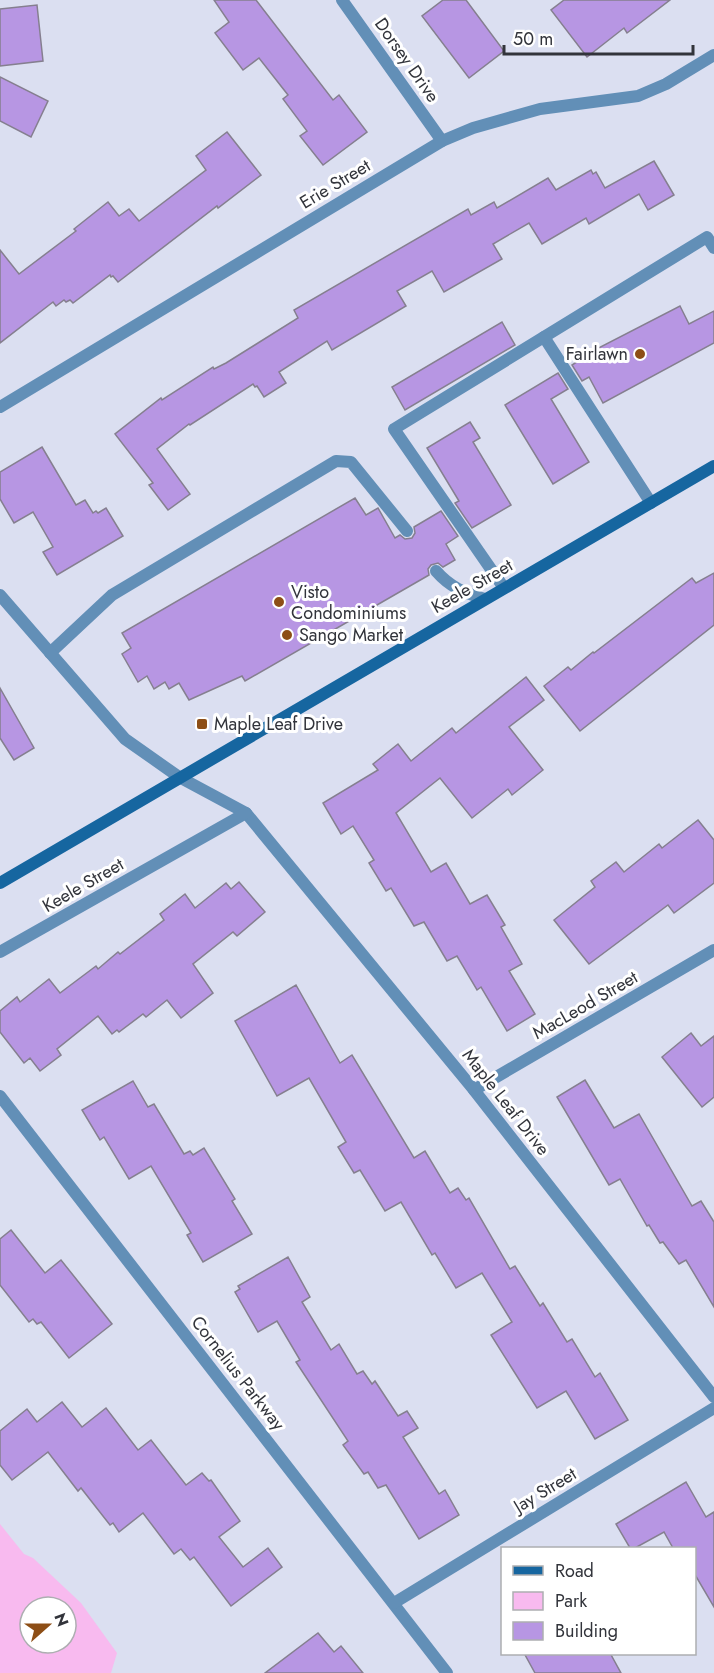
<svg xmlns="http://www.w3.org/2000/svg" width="714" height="1673" viewBox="0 0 714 1673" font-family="Jost,sans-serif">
<rect width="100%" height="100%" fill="#dbdff1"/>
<path fill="#f8baef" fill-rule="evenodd" d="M0,1524l24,30 9,4 48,45 36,50 -6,20h-111zM30,1607h36v36h-36z"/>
<g fill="#b796e3" stroke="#857f8f" stroke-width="1.5">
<polygon points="214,0 256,0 333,100 339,95 367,132 323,165 300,136 307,131 283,99 288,95 259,58 243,70 215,33 229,22"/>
<polygon points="443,0 466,0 504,51 469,78 422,16"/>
<polygon points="564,0 670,0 627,33 624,28 587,57 551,10"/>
<polygon points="37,5 43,61 0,66 0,9"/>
<polygon points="0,77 48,101 31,137 0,121"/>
<polygon points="227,132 261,175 218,208 217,206 118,282 113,276 111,277 110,275 73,303 70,300 66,302 64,300 56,306 53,302 0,343 0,250 19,274 76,231 74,229 108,202 119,216 129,209 139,221 206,170 196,156"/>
<polygon points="654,161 674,195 648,210 639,194 589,224 586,218 542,244 529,223 493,244 502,259 444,292 432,271 397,291 406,306 332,350 327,341 279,372 286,383 264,397 257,386 255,387 253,384 190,425 189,424 157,449 190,494 168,510 149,485 153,483 115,434 161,398 162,400 213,367 214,369 226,363 298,318 294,310 468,209 471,215 494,202 497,208 548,178 556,190 591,170 593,174 596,172 605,188"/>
<polygon points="680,306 689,324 714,311 714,343 603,403 589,377 582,381 572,365 580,360 579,358"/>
<polygon points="502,322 515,345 405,410 392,387"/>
<polygon points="558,373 568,389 551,399 589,462 553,484 505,405"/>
<polygon points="470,422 480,438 473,442 511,505 472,528 455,503 459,501 427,448"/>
<polygon points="42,447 76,505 85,500 93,513 96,511 98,513 106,508 123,536 57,575 43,552 53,547 33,512 14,523 0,499 0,472"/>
<polygon points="355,498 366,515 378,508 395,538 400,535 405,539 412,538 415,533 414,527 441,511 458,536 446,544 455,560 443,567 438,563 431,565 428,569 429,575 245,681 242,676 189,700 179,683 169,689 165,682 154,689 147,676 138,682 122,654 131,648 122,633"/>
<polygon points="714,573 714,625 580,731 544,686 568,667 571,670 593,652 594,653 692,578 696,583"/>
<polygon points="526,677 544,700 509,727 543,770 512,795 508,789 472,818 440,778 396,813 431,872 446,863 470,904 487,895 505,925 501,927 522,964 509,971 535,1014 507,1031 481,987 477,990 457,956 447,961 424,922 414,926 391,888 386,891 369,863 374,860 353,826 341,834 323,803 378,770 373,764 398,744 411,761 452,728 456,733"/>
<polygon points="0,688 34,748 14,760 0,738"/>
<polygon points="698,820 714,840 714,883 674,913 668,905 589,964 554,920 595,887 591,881 616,862 624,872 659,844 662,848"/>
<polygon points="239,882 265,912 237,936 233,932 193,964 213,993 181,1018 167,1000 146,1017 143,1014 119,1032 117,1030 112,1034 98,1016 57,1049 61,1055 40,1071 30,1058 24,1063 0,1032 0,1011 17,997 20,1002 49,979 60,993 96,966 98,969 118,952 120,954 164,920 160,914 185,894 195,908 226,883 231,889"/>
<polygon points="296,985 340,1063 352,1055 414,1158 425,1151 450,1193 458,1188 466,1200 469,1198 510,1269 515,1266 540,1306 543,1303 567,1342 572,1339 595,1377 600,1373 628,1420 595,1439 566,1391 537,1408 491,1335 512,1322 482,1273 456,1288 435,1253 432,1255 401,1202 385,1211 360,1170 354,1173 338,1147 346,1142 309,1078 277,1096 235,1021"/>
<polygon points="691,1033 701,1046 714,1036 714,1097 702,1107 662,1057"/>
<polygon points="585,1080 614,1128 639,1114 692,1206 701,1201 714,1222 714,1307 686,1260 679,1264 663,1242 660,1243 649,1225 647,1226 620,1179 609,1185 557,1097"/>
<polygon points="133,1081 148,1107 154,1104 184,1154 190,1151 193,1155 204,1148 235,1199 232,1201 252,1234 203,1262 187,1235 191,1233 151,1166 129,1179 104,1137 100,1140 82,1110"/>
<polygon points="11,1230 45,1273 61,1260 112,1324 69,1358 41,1322 37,1324 33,1319 29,1322 0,1285 0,1239"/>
<polygon points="288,1257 310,1297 302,1302 331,1350 339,1344 357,1374 363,1371 372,1384 375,1381 398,1416 407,1411 418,1428 403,1437 439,1494 445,1490 459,1515 419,1539 386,1485 378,1488 368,1472 364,1474 343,1445 348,1441 296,1362 300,1360 277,1321 258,1332 235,1292 240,1289 238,1286"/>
<polygon points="62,1402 82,1427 106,1408 138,1450 151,1440 186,1485 202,1473 209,1481 211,1480 240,1521 219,1537 243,1567 268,1548 282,1567 231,1606 194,1557 190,1560 181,1549 174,1554 143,1513 119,1532 113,1523 110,1525 81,1488 78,1491 48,1452 12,1480 0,1465 0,1431 27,1409 37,1422"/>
<polygon points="686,1482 706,1517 714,1512 714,1607 694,1573 694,1548 673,1548 664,1532 635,1548 630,1548 616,1524"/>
<polygon points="318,1633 334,1652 341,1646 363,1673 265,1673"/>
<polygon points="524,1653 610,1653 621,1673 535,1673"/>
</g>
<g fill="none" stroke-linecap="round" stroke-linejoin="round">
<g stroke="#628fb7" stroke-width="12">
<polyline points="544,337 651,503"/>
<path d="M436,571c14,16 28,22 49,28"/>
<polyline points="504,588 394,429 707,237 714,248"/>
<polyline points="50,653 112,595 336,461 351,462 407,531"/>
</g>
<g stroke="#628fb7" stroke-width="12">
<polyline points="342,0 442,141"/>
<polyline points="0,407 442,141 473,128 540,109 638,96 666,84 714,55"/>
<polyline points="179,777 246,813 474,1090 714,1397"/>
<polyline points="0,952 246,813"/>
<polyline points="474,1090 714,950"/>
<polyline points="0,1096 447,1673"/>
<polyline points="394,1603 714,1408"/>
</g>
<polyline stroke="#628fb7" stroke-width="12" points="0,595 125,739 179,777"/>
<polyline stroke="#1666a0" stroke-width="12" points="0,883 714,466"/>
</g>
<g fill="#8d4e16" stroke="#fff" stroke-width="2">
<circle cx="640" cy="354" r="6"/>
<circle cx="279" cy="602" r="6"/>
<circle cx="287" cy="635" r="6"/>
<rect x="196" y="718" width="12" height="12" rx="3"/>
</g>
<g text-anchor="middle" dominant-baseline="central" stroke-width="6" stroke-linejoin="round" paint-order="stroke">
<g font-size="18" fill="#32343b" stroke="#fff">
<text transform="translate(407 60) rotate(55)">Dorsey Drive</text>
<text transform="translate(335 184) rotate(-31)">Erie Street</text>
<text transform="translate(472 586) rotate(-30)">Keele Street</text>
<text transform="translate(83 885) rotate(-30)">Keele Street</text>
<text transform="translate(585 1005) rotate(-30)">MacLeod Street</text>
<text transform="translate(506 1102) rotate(52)">Maple Leaf Drive</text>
<text transform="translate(238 1373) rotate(52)">Cornelius Parkway</text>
<text transform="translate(545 1490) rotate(-31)">Jay Street</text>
</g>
<g font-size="18" fill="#32343b" stroke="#fff" text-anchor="start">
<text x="628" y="354" text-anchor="end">Fairlawn</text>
<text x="291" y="592">Visto<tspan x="291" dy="21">Condominiums</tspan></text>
<text x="299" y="635">Sango Market</text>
<text x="214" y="724">Maple Leaf Drive</text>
</g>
</g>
<rect x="501" y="1547" width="195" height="108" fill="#ffffff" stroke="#adaeb1" stroke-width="1.5"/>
<rect x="513" y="1566" width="30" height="9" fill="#1666a0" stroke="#adaeb1" stroke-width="1.5"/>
<text x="555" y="1577" font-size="18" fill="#32343b">Road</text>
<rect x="513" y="1592" width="30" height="18" fill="#f8baef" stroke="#adaeb1" stroke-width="1.5"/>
<text x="555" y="1607" font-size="18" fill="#32343b">Park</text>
<rect x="513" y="1622" width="30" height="18" fill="#b796e3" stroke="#adaeb1" stroke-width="1.5"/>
<text x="555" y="1637" font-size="18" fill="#32343b">Building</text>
<g transform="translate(48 1625) rotate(69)"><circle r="28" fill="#ffffff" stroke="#adaeb1" stroke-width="1.5"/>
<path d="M0-4.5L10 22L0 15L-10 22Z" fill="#8d4e16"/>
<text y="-9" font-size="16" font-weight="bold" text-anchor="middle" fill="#32343b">N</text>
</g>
<path d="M504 45v9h189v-9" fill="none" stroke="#32343b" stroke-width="3"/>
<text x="513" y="45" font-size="18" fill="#32343b" stroke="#ffffff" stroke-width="4.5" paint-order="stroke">50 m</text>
</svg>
